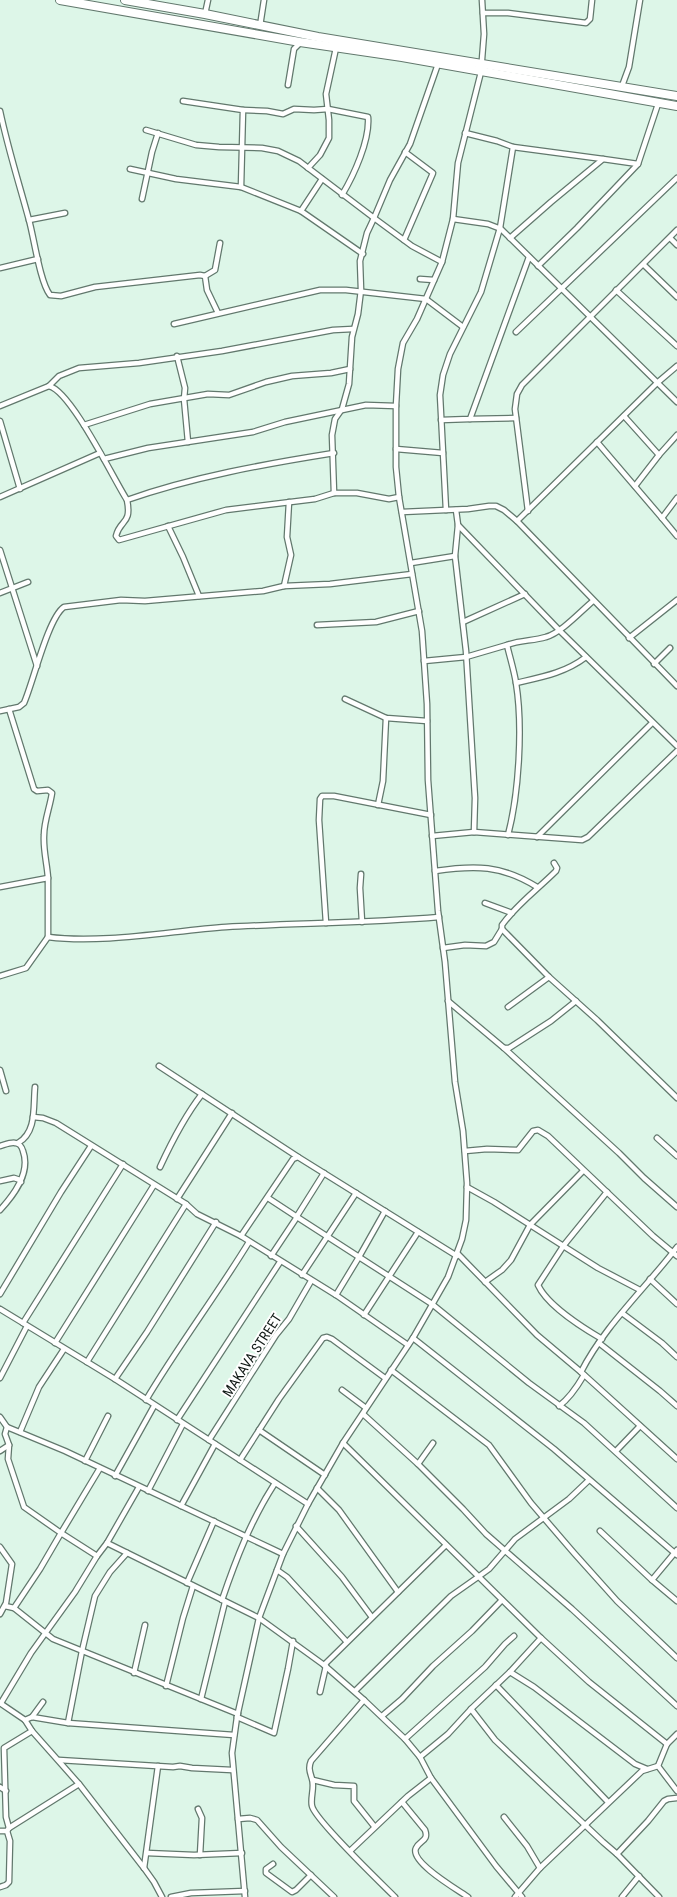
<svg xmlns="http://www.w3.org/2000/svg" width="677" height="1897" viewBox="0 0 677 1897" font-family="'Roboto Condensed',sans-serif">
<rect width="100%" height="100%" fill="#ddf6e8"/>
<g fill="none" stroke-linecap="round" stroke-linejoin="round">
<defs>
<g id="street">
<polyline points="483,13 508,13 586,23 590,19 592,0"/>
<polyline points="205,14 208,0"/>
<polyline points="260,26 264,0"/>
<polyline points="288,85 294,49 300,43"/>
<polyline points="622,86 629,67 640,0"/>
<polyline points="183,101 243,110 241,187"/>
<path d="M243,110l24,1 16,3 11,-5 20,1 14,-1 40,8c2,23 -14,58 -26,78"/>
<path d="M0,111c8,38 19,72 29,109 5,18 11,62 21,75l11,1 34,-9 105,-12 5,1 2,14 11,23"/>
<polyline points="146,130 196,145 219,147 262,148 278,151 299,161 374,218 390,180 410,144 438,64"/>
<polyline points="513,147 603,159"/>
<polyline points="638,164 658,104"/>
<polyline points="308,168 320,155 329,138 329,120 326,94 336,48"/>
<polyline points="130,169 176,179 241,187 301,211 363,254"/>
<polyline points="142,199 152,152 158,133"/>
<polyline points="301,211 322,179"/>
<polyline points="453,219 488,224 501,229 677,402"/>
<polyline points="29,220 65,213"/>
<polyline points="510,238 551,202 603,159 638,164 577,228 538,266"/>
<polyline points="670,238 677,245"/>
<polyline points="404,240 433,173 405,152"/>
<polyline points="644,265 677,297"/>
<polyline points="0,268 38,259"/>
<polyline points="205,276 215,270 220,243"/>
<polyline points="420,279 434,280"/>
<polyline points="616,290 677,346"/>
<polyline points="174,324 320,290 346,290 426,299 463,327"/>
<polyline points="516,332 677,178"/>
<polyline points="177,356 185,388 184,399 188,442"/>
<polyline points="49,386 59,376 79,368 139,363 222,351 333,330 353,329"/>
<path d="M0,406l49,-20c22,5 64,92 78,114 5,25 -7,19 -11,36l3,4 107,-30 89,-11 19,-6h23l32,6 10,-2"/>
<polyline points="624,416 659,455 635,486"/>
<polyline points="470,419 516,418"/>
<polyline points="441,420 470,419 529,257"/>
<polyline points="0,421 20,489"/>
<polyline points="84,425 150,404 208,394 229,395 266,382 292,376 331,373 350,369"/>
<polyline points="597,442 662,518 677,498"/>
<polyline points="396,449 443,453"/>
<polyline points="659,455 677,435"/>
<polyline points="104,459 148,448 253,432 285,422 366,405 396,406"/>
<polyline points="334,493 332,435 335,419 342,409 349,384 352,337 358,314 361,290 360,261 367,233 374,218 412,246 442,262"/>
<polyline points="0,497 100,453"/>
<path d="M127,500c65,-23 138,-36 207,-47"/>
<polyline points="446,510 440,395 443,375 450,354 481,292 500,228 513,147 497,141 465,133"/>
<polyline points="456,510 458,525 560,631 677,746"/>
<polyline points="528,511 515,409 517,394 522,385 677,230"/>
<polyline points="402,512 468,509 489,506 496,506 504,510 517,521 677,686"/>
<polyline points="662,518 677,536"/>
<polyline points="517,521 657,383 677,366"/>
<polyline points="458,525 455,556 466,651 475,798 474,832"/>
<polyline points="168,526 183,557 199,596"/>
<polyline points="0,550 37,666"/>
<polyline points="411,563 455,556"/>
<polyline points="284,586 291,555 287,537 289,502"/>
<polyline points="0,593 28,582"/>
<polyline points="463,622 525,594"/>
<polyline points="317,625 376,622 419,611"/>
<polyline points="629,638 677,600"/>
<path d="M507,645c13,-5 26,-4 39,-8 15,-4 34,-25 47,-36"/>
<path d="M424,661l42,-4 41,-12c3,13 7,25 9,38 7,43 3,110 -8,152"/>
<polyline points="654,664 670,648"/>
<path d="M516,683c26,-6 49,-10 70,-26"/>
<polyline points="345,699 386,718 427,721"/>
<path d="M9,709l25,80 3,2 11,-1 4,3c-2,14 -8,28 -8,42 -1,15 3,28 4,43"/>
<path d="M0,711l19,-4 5,-4c9,-20 24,-85 40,-96l57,-7 24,1 118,-10 21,-5 46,-2 82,-10"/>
<polyline points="378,805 383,781 386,718"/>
<polyline points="432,836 474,832 582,840 588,837 677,751"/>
<polyline points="537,837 652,723"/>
<path d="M554,863l3,5 -1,3c-18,18 -39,33 -54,54v4l47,48 48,43 80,78"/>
<path d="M435,871c40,-6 67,-6 102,16"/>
<polyline points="361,874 360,888 362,922"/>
<polyline points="0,887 48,878 48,937"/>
<polyline points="485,903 512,913"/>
<polyline points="326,923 319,820 320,799 322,796 334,796 431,815"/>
<polyline points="443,948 465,945 486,946 494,942 502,929"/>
<path d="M0,976l26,-8 22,-31c55,7 122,-6 178,-10 71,-4 142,-4 213,-10"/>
<polyline points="448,1001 504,1048 509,1048 551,1021 576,1001"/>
<polyline points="508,1007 549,977"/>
<polyline points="504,1048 619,1153 644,1178 677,1207"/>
<polyline points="159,1066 298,1157"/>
<polyline points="0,1070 6,1091"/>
<polyline points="33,1117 43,1118 56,1123 186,1204 197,1214 241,1236 336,1295 408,1345"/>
<polyline points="657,1138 677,1156"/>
<path d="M18,1143c19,-11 15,-36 17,-56"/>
<path d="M0,1146c4,-1 11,-4 15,-3 4,0 7,4 8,8 8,22 -9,44 -23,59"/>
<polyline points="465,1151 487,1149 518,1150 533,1131 538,1130 548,1136 653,1236 677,1256"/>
<path d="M160,1167c12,-26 24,-50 42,-73"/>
<polyline points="0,1181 14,1178 20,1180 21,1182"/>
<polyline points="467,1187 494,1202 598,1268 640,1290"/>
<polyline points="268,1198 297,1217 271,1256"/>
<polyline points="177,1199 232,1113"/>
<polyline points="297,1216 324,1173"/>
<polyline points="297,1217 359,1257 385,1211"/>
<polyline points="241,1236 293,1159 298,1157 457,1256"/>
<path d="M677,1247c-32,42 -72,78 -96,125l96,87"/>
<polyline points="458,1254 537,1335 581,1372"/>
<polyline points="302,1275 356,1193"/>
<polyline points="650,1279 677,1304"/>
<polyline points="485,1282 502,1270 511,1260 530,1225 583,1171"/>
<polyline points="0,1294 61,1192 91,1146"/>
<polyline points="336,1295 359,1257 432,1304 529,1383 584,1423 677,1508"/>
<polyline points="0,1309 115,1379 308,1504"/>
<polyline points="622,1313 662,1343 677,1357"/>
<polyline points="364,1315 418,1232"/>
<polyline points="23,1323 123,1164"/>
<polyline points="413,1338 554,1449 677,1555"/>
<path d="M602,1339c-19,-11 -55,-34 -64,-54l26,-40 43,-53"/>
<polyline points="55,1343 154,1185"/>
<polyline points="599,1343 660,1391 677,1406"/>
<polyline points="87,1362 186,1204"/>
<polyline points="391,1370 489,1445 531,1503 574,1553 617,1601 677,1658"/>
<polyline points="0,1378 27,1326"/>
<polyline points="115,1379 147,1332 216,1222"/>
<polyline points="342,1390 366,1408"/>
<path d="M146,1400c32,-54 70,-104 103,-158"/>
<path d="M559,1406c11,-8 18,-19 25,-31"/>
<polyline points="363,1414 418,1464 463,1509 486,1534 572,1609 677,1706"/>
<polyline points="0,1417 7,1427 5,1434 9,1445 8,1459 24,1507 61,1533 100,1468"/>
<polyline points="177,1420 280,1262"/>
<polyline points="7,1427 65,1451 283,1554"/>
<polyline points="259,1430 325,1475"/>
<polyline points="20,1432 39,1387 64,1349"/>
<polyline points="209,1440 276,1335 289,1319 311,1281"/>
<polyline points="343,1443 541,1638 589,1682 667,1744"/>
<polyline points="0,1451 9,1445"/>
<polyline points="616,1451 640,1426"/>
<polyline points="240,1460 279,1399 323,1338 327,1337 332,1339 385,1378"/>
<polyline points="85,1461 108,1416"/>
<polyline points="418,1464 433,1443"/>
<polyline points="115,1476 154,1406"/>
<polyline points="317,1488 339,1510 398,1592"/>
<polyline points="148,1491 183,1424"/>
<polyline points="181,1506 215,1444"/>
<polyline points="296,1526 342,1577 371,1616"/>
<polyline points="600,1531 652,1580 677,1550"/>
<polyline points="107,1543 259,1618 324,1665 364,1700 405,1739 420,1757 431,1778 496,1866 522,1897"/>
<polyline points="0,1547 12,1564 6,1603 0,1614"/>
<polyline points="277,1570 287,1577 346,1641"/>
<polyline points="652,1580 677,1601"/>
<polyline points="187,1583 214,1521"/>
<path d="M222,1600c14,-41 29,-80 53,-117"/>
<polyline points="5,1606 14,1608 53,1639 238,1714"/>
<polyline points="14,1608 40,1569 61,1533 97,1556"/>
<polyline points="324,1665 446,1545"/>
<polyline points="510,1672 534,1687 635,1764 647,1769"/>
<polyline points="134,1673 145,1625"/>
<polyline points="496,1685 608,1802"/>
<polyline points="166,1686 183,1618 193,1586"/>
<polyline points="355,1691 451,1596 478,1577 489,1569 515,1539 569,1499 589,1480"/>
<polyline points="320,1692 326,1666"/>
<polyline points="201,1699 225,1602"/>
<path d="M364,1700l-53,61c-3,7 -1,11 1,18 3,8 -2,19 0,27 3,14 69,77 83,91"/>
<polyline points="0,1703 25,1720 32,1731 79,1784 144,1868 154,1882 162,1897"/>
<polyline points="1,1703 31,1653 75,1592 97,1556 107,1543 139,1487"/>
<polyline points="471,1709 495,1740 603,1842 617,1854 659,1897"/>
<polyline points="382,1716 402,1699 433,1666 472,1631 502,1600"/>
<polyline points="32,1717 43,1702"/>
<polyline points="237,1717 274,1733 288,1669 293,1641"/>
<polyline points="25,1720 32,1717 68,1723 234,1735"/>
<polyline points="68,1723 82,1651 95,1596 110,1572 127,1553"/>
<polyline points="405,1739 485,1667 505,1644 514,1636"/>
<polyline points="420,1757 448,1734 471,1709 510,1672 541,1638"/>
<polyline points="59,1760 173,1767 180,1766 192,1768 232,1770"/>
<polyline points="658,1766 667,1744 677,1734"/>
<polyline points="313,1780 334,1785 354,1786 354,1801 374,1826"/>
<polyline points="0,1787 6,1791"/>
<path d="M402,1802l23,28c4,11 -5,10 -9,18 -7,14 42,42 52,49"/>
<polyline points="198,1809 202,1818 200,1855"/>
<polyline points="504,1817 527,1846 540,1868"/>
<polyline points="238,1819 250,1818 257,1820 281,1847 334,1897"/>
<polyline points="9,1828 6,1817 4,1748 32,1731"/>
<polyline points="0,1831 7,1831 10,1841 9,1882 6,1885 0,1887"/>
<polyline points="7,1831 9,1828 79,1784"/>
<polyline points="350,1851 408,1796 431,1778"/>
<polyline points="147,1853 194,1855 242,1853"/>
<polyline points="617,1854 648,1821 664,1801 668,1799 677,1798"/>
<polyline points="273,1864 266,1869 266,1873 292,1892 296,1890 311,1875"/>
<polyline points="144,1868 158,1766"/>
<polyline points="171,1897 191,1893 245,1891"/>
<polyline points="245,1897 232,1753 237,1717 259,1618 283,1554 308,1504 343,1443 413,1338 448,1277 462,1239 466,1220 467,1183 463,1131 455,1082 445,962 438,911 428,780 427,704 422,631 399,497 396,467 396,406 398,369 403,343 417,319 442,262 453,219 458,163 481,72 484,34 482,0"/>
<polyline points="515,1897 540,1868 642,1771 658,1766 677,1791"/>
<polyline points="622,1897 639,1876"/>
</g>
<g id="highway">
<polyline points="60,0 300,42 402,57 677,106"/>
<polyline points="125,0 205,14 318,37 677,96"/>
</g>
</defs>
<use href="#street" stroke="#62786d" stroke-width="7"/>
<use href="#highway" stroke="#62786d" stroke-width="10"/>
<use href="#street" stroke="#fff" stroke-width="4.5"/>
<use href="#highway" stroke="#fff" stroke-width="8"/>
</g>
<g text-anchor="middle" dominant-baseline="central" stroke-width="4" stroke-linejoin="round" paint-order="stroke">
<g font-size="14" fill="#101915" stroke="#fff">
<text transform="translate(252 1355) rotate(-57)">MAKAVA STREET</text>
</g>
</g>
</svg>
